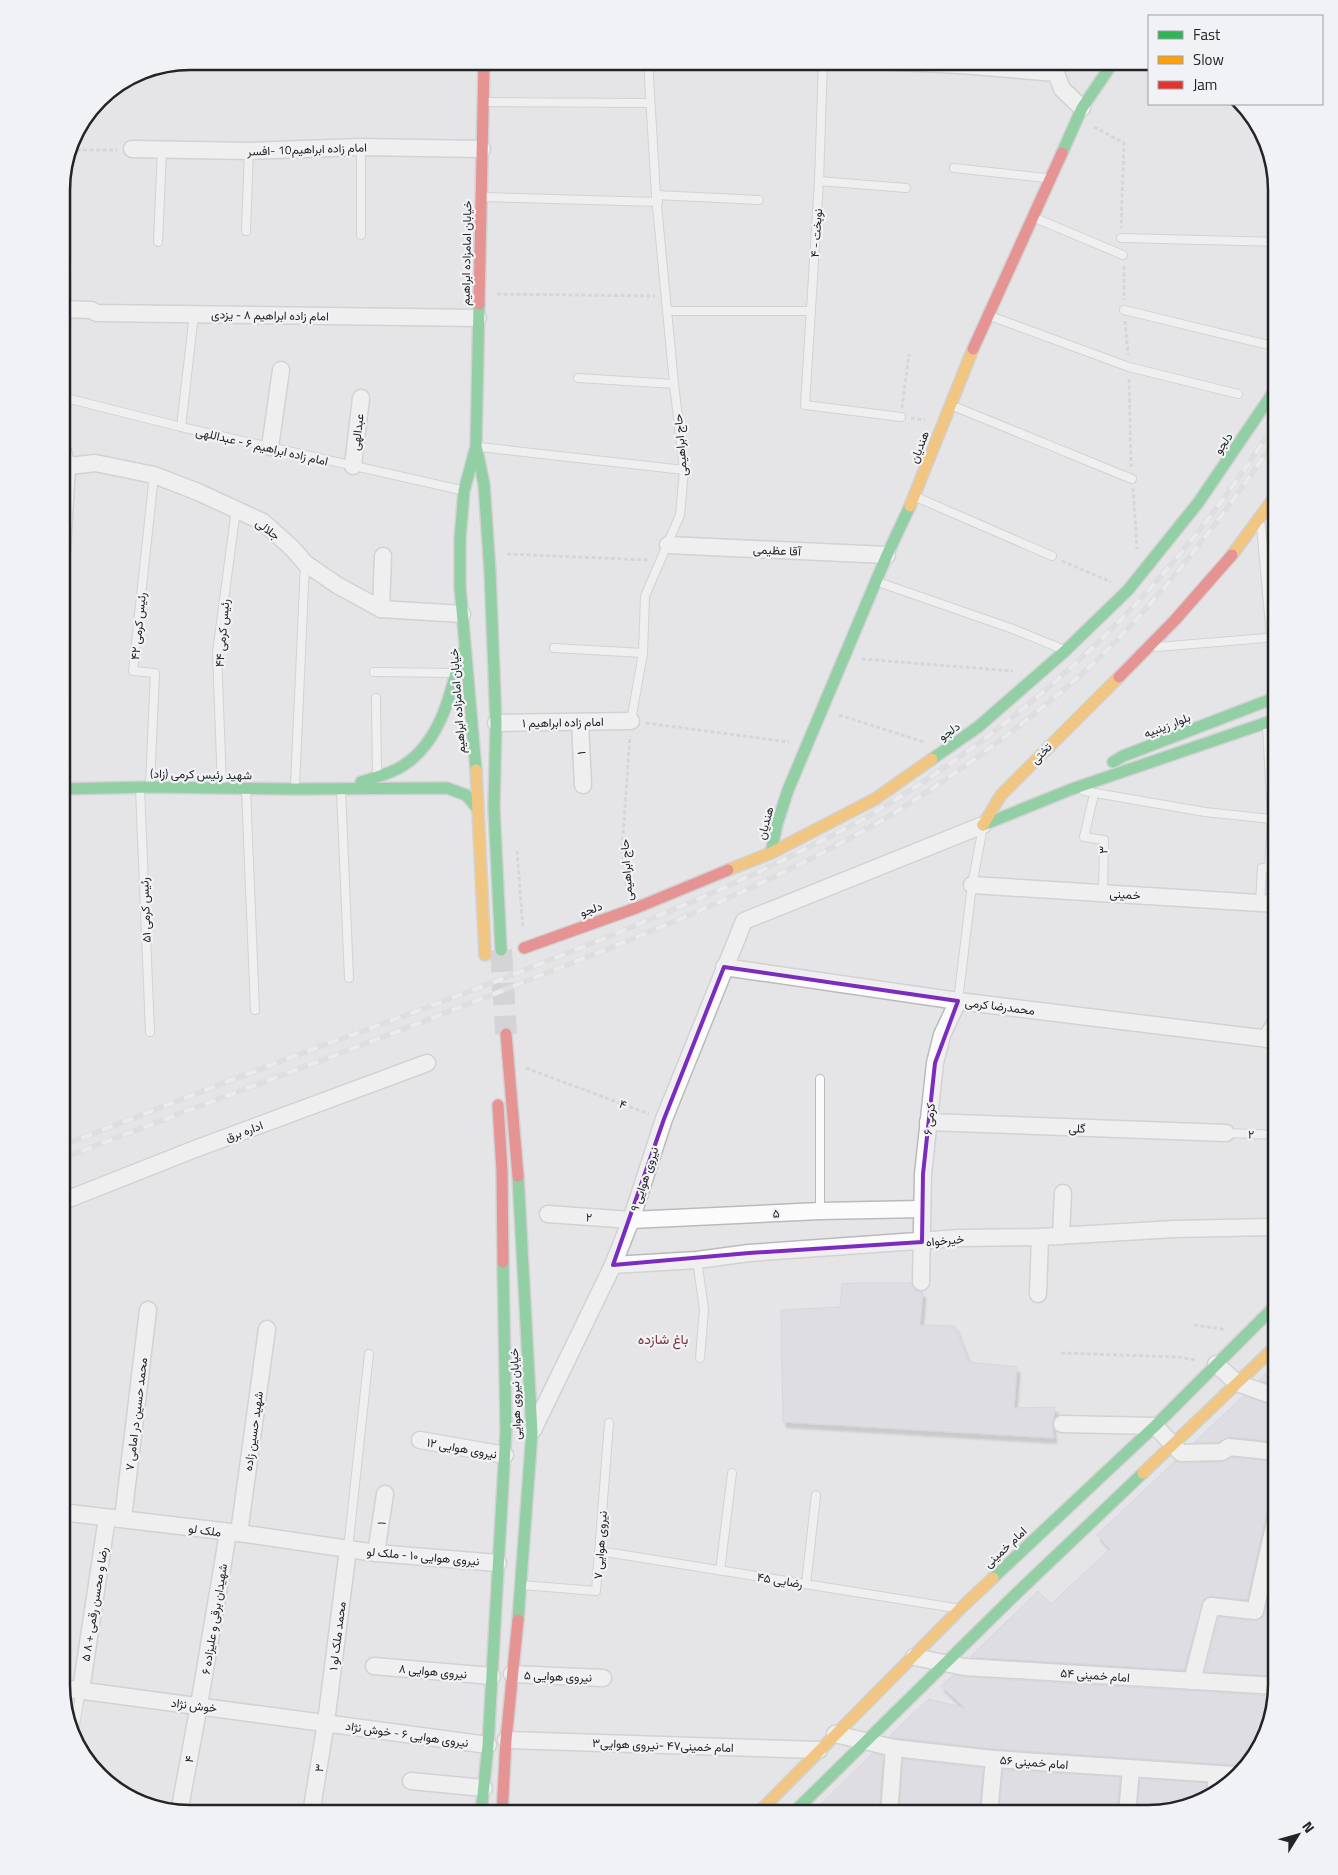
<svg xmlns="http://www.w3.org/2000/svg" width="1338" height="1875" viewBox="0 0 1338 1875" font-family="'Titillium Web',Vazirmatn,sans-serif">
<defs>
<filter id="shadow"><feDropShadow dx="3" dy="5.5" stdDeviation="1" flood-color="#0004"/></filter>
</defs>
<rect width="100%" height="100%" fill="#e5e5e7"/>
<g fill="#d5d3e0" stroke="#c5c5c7" filter="url(#shadow)">
<polygon points="853,1283 911,1283 915,1290 923,1292 920,1325 955,1326 969,1362 1017,1367 1014,1408 1055,1407 1054,1418 1052,1423 1054,1438 783,1422 781,1310 840,1307 842,1284"/>
<polygon points="1277,1363 1277,1386 1259,1380"/>
<polygon points="1243,1396 1277,1407 1277,1442 1230,1437 1219,1442 1194,1443"/>
<polygon points="1232,1457 1277,1462 1277,1503 1270,1506 1267,1511 1247,1600 1212,1596 1204,1599 1184,1670 970,1657 1038,1591 1051,1604 1110,1549 1097,1535 1175,1461 1181,1463 1222,1462"/>
<polygon points="1277,1560 1277,1676 1205,1672 1219,1617 1254,1621 1263,1617"/>
<polygon points="953,1675 964,1677 1274,1696 1259,1750 1241,1768 1235,1765 995,1749 889,1737 928,1699 965,1708 941,1686"/>
<polygon points="873,1753 883,1756 879,1814 811,1814"/>
<polygon points="903,1759 983,1768 979,1814 899,1814"/>
<polygon points="1003,1770 1120,1777 1117,1814 999,1814"/>
<polygon points="1140,1779 1206,1783 1206,1798 1148,1814 1137,1814"/>
</g>
<g fill="none" stroke-linecap="round" stroke-linejoin="round">
<polyline stroke="#bebec0" stroke-width="22" stroke-dasharray="22 11" stroke-linecap="butt" points="501,950 506,1034"/>
<defs>
<g id="lane">
<polyline points="761,61 773,61"/>
<polyline points="823,61 819,181 805,405 901,417"/>
<polyline points="485,102 650,103"/>
<polyline points="361,147 361,235"/>
<polyline points="954,168 1046,178"/>
<polyline points="819,181 906,188"/>
<polyline points="656,195 759,200"/>
<polyline points="482,197 658,202"/>
<polyline points="1035,218 1123,255"/>
<polyline points="246,231 249,151"/>
<polyline points="1121,238 1277,242"/>
<polyline points="158,242 162,150"/>
<polyline points="1124,310 1277,347"/>
<polyline points="667,311 811,311"/>
<polyline points="990,316 1129,367 1238,394"/>
<polyline points="578,378 674,384"/>
<polyline points="62,397 181,427 461,490"/>
<polyline points="953,406 1132,479"/>
<polyline points="181,427 194,314"/>
<polyline points="480,447 684,470"/>
<polyline points="916,497 1052,556"/>
<polyline points="1261,526 1271,637"/>
<polyline points="878,582 1013,629 1062,649"/>
<polyline points="1157,647 1277,637"/>
<polyline points="554,648 643,653"/>
<polyline points="374,672 454,673"/>
<polyline points="376,698 377,775"/>
<polyline points="631,721 643,653 645,596 680,515 684,470 674,384 656,195 648,61"/>
<polyline points="150,784 155,673 133,671 154,475"/>
<polyline points="222,786 217,653 236,509"/>
<polyline points="295,786 305,563"/>
<polyline points="140,789 150,1032"/>
<polyline points="246,790 255,1010"/>
<polyline points="341,790 349,978"/>
<polyline points="1084,791 1205,812 1272,819"/>
<polyline points="1094,794 1084,837 1104,840 1103,893"/>
<polyline points="1260,903 1262,868 1269,867 1272,819 1267,726"/>
<polyline points="958,1001 972,885 983,827"/>
<polyline points="820,1079 820,1211"/>
<polyline points="1226,1133 1277,1135"/>
<polyline points="697,1260 704,1309 700,1358"/>
<polyline points="348,1549 369,1354"/>
<polyline points="599,1551 955,1608"/>
<polyline points="720,1571 732,1473"/>
<polyline points="806,1584 816,1495"/>
<polyline points="522,1585 596,1591 609,1423"/>
<polyline points="74,1731 81,1690"/>
</g>
<g id="street">
<polyline points="877,61 960,65 1056,73 1062,89 1082,108"/>
<polyline points="132,149 249,151 361,147 482,149"/>
<polyline points="62,258 62,178"/>
<polyline points="62,309 91,310 97,313 478,318"/>
<polyline points="62,321 62,279"/>
<polyline points="270,447 281,370"/>
<polyline points="353,466 361,398"/>
<polyline points="61,467 95,463 154,475 198,492 263,522 292,548 305,563 337,585 381,609 462,614"/>
<polyline points="668,545 887,555"/>
<polyline points="61,567 67,466 61,445"/>
<polyline points="381,609 383,556"/>
<polyline points="580,722 583,785"/>
<polyline points="496,723 631,721"/>
<polyline points="972,885 1277,904"/>
<polyline points="724,967 958,1001 1277,1040"/>
<polyline points="1266,1039 1277,1020"/>
<polyline points="928,1122 1226,1133"/>
<polyline points="61,1202 195,1149 427,1063"/>
<polyline points="548,1214 631,1220 820,1211 922,1209"/>
<polyline points="1061,1236 1063,1193"/>
<polyline points="613,1265 697,1260 749,1253 959,1238 1040,1237 1174,1229 1277,1227"/>
<polyline points="921,1282 923,1174 935,1063 942,1035 958,1001"/>
<polyline points="1038,1294 1040,1237"/>
<polyline points="1216,1364 1237,1383 1277,1397"/>
<polyline points="1062,1424 1155,1426 1181,1453 1222,1452 1229,1447 1277,1452"/>
<polyline points="533,1430 613,1265 631,1220 664,1119 744,921 983,825"/>
<polyline points="420,1440 505,1455"/>
<polyline points="61,1512 239,1533 376,1553 498,1563"/>
<polyline points="123,1518 148,1310"/>
<polyline points="239,1533 267,1329"/>
<polyline points="376,1553 385,1494"/>
<polyline points="914,1657 965,1667 1277,1686"/>
<polyline points="374,1666 492,1676"/>
<polyline points="512,1674 603,1678"/>
<polyline points="1192,1681 1211,1606 1255,1611 1277,1513"/>
<polyline points="62,1688 488,1745"/>
<polyline points="81,1690 107,1518"/>
<polyline points="835,1734 894,1748 994,1759 1234,1775"/>
<polyline points="506,1740 819,1750"/>
<polyline points="411,1781 484,1788"/>
<polyline points="1215,1794 1217,1774"/>
<polyline points="179,1813 199,1705 228,1533"/>
<polyline points="311,1814 326,1722 348,1549"/>
<polyline points="889,1814 894,1748"/>
<polyline points="989,1814 994,1759"/>
<polyline points="1127,1814 1131,1769"/>
</g>
<g id="fast">
<polyline points="1062,153 1082,108 1114,61"/>
<polyline points="479,304 476,446 484,484 490,572 496,723 494,808 501,950"/>
<polyline points="475,450 464,491 460,539 460,587 476,770"/>
<polyline points="932,759 978,727 1064,652 1128,590 1198,503 1277,387"/>
<polyline points="1113,762 1123,756 1277,697"/>
<path d="M361,782c15,-5 30,-8 43,-17 37,-24 47,-72 57,-112"/>
<polyline points="61,789 150,787 295,789 447,788 466,795 477,808"/>
<polyline points="983,825 1072,789 1277,719"/>
<polyline points="771,853 777,824 788,790 887,555 910,506"/>
<polyline points="993,1578 1155,1426 1277,1304"/>
<polyline points="518,1620 532,1432 518,1176"/>
<polyline points="481,1814 488,1745 506,1430 503,1262"/>
<polyline points="792,1814 1017,1593 1143,1473"/>
</g>
<g id="slow">
<polyline points="910,506 973,349"/>
<polyline points="1232,555 1277,494"/>
<polyline points="476,770 485,955"/>
<polyline points="983,825 1001,795 1119,677"/>
<polyline points="728,870 771,853 875,799 932,759"/>
<polyline points="1143,1473 1277,1345"/>
<polyline points="757,1814 960,1609 993,1578"/>
</g>
<g id="jam">
<polyline points="479,304 484,61"/>
<polyline points="973,349 1062,153"/>
<polyline points="1119,677 1175,620 1232,555"/>
<polyline points="524,948 636,908 728,870"/>
<polyline points="506,1034 518,1176"/>
<polyline points="498,1105 502,1171 503,1262"/>
<polyline points="502,1814 506,1740 518,1620"/>
</g>
</defs>
<use href="#lane" stroke="#bababc" stroke-width="10"/>
<use href="#street" stroke="#bababc" stroke-width="19"/>
<use href="#fast" stroke="#bababc" stroke-width="14"/>
<use href="#slow" stroke="#bababc" stroke-width="14"/>
<use href="#jam" stroke="#bababc" stroke-width="14"/>
<g stroke="#c4c4c5" stroke-width="3" stroke-dasharray="4 2.5" stroke-linecap="butt">
<polyline points="1094,127 1124,143 1121,228"/>
<polyline points="70,150 117,150"/>
<polyline points="1124,266 1124,300"/>
<polyline points="497,294 655,296"/>
<polyline points="1125,321 1128,355"/>
<polyline points="1129,379 1131,467"/>
<polyline points="902,408 909,354"/>
<polyline points="911,418 925,420"/>
<polyline points="1133,488 1137,549"/>
<polyline points="507,554 648,560"/>
<polyline points="1062,561 1111,582"/>
<polyline points="862,659 1013,671"/>
<polyline points="839,715 924,742"/>
<polyline points="646,723 789,742"/>
<polyline points="517,851 523,929"/>
<polyline points="627,892 622,849 630,736"/>
<polyline points="526,1068 649,1114"/>
<polyline points="1194,1325 1222,1329 1225,1331"/>
<polyline points="1061,1353 1178,1357 1195,1360"/>
</g>
<use href="#lane" stroke="#fbfbfb" stroke-width="8"/>
<use href="#street" stroke="#fbfbfb" stroke-width="16"/>
<use href="#fast" stroke="#30b455" stroke-width="11"/>
<use href="#slow" stroke="#ff9f0a" stroke-width="11"/>
<use href="#jam" stroke="#e5322d" stroke-width="11"/>
<defs>
<g id="rail">
<path d="M61,1146c105,-40 208,-82 313,-119 100,-37 200,-75 298,-117 49,-20 98,-43 145,-67 19,-10 40,-19 58,-31 166,-99 300,-228 402,-392"/>
<path d="M61,1159c163,-63 327,-122 488,-187 113,-44 225,-90 330,-150 46,-27 90,-58 132,-90 29,-22 57,-45 84,-70 69,-67 128,-145 182,-225"/>
</g>
</defs>
<use href="#rail" stroke="#d5d5d5" stroke-width="5.5"/>
<use href="#rail" stroke="#f1f2f5" stroke-width="4" stroke-dasharray="11" stroke-linecap="butt"/>
</g>
<path d="M0 0H1338V1875H0ZM724,967l234,34 -23,62 -12,111 -1,68 -173,11 -136,12 51,-146z" fill="#e5e5e7" fill-opacity=".55" fill-rule="evenodd"/>
<path fill="none" stroke="#7b2cbf" stroke-width="4" stroke-linejoin="round" d="M724,967l234,34 -23,62 -12,111 -1,68 -173,11 -136,12 51,-146z"/>
<g text-anchor="middle" dominant-baseline="central" stroke-width="4.5" stroke-linejoin="round" paint-order="stroke">
<g font-size="12" fill="#242425" stroke="#f1f2f5">
<text transform="translate(307 149) rotate(-2)">امام زاده ابراهیم10 -افسر</text>
<text transform="translate(816 233) rotate(-86)">۴ - نوبخت</text>
<text transform="translate(466 253) rotate(-89)">خیابان امامزاده ابراهیم</text>
<text transform="translate(270 315) rotate(1)">امام زاده ابراهیم ۸ - یزدی</text>
<text transform="translate(357 432) rotate(-83)">عبدالهی</text>
<text transform="translate(1223 443) rotate(-55)">دلجو</text>
<text transform="translate(680 445) rotate(-95)">حاج ابراهیمی</text>
<text transform="translate(262 446) rotate(13)">امام زاده ابراهیم ۶ - عبداللهی</text>
<text transform="translate(919 447) rotate(-69)">هندیان</text>
<text transform="translate(268 529) rotate(37)">جلالی</text>
<text transform="translate(777 550) rotate(3)">آقا عظیمی</text>
<text transform="translate(138 626) rotate(-84)">رئیس کرمی ۴۲</text>
<text transform="translate(222 633) rotate(-85)">رئیس کرمی ۴۴</text>
<text transform="translate(457 701) rotate(-94)">خیابان امامزاده ابراهیم</text>
<text transform="translate(563 722) rotate(-1)">امام زاده ابراهیم ۱</text>
<text transform="translate(1167 725) rotate(-21)">بلوار زینبیه</text>
<text transform="translate(949 731) rotate(-35)">دلجو</text>
<text transform="translate(581 753) rotate(-92)">۱</text>
<text transform="translate(1041 753) rotate(-45)">تختی</text>
<text transform="translate(201 774) rotate(1)">شهید رئیس کرمی (زاد)</text>
<text transform="translate(765 823) rotate(-75)">هندیان</text>
<text transform="translate(1103 850) rotate(-91)">۳</text>
<text transform="translate(626 870) rotate(-94)">حاج ابراهیمی</text>
<text transform="translate(1125 894) rotate(4)">خمینی</text>
<text transform="translate(591 909) rotate(-20)">دلجو</text>
<text transform="translate(145 910) rotate(-92)">رئیس کرمی ۵۱</text>
<text transform="translate(1000 1006) rotate(7)">محمدرضا کرمی</text>
<text transform="translate(623 1104) rotate(21)">۴</text>
<text transform="translate(929 1119) rotate(-84)">کرمی ۶</text>
<text transform="translate(1077 1128) rotate(2)">گلی</text>
<text transform="translate(244 1131) rotate(-20)">اداره برق</text>
<text transform="translate(1251 1134) rotate(2)">۲</text>
<text transform="translate(644 1179) rotate(-72)">نیروی هوایی ۹</text>
<text transform="translate(776 1213) rotate(-3)">۵</text>
<text transform="translate(589 1217) rotate(4)">۲</text>
<text transform="translate(945 1240) rotate(-5)">خیرخواه</text>
<text transform="translate(515 1394) rotate(-92)">خیابان نیروی هوایی</text>
<text transform="translate(136 1414) rotate(-83)">۷ محمد حسین در امامی</text>
<text transform="translate(253 1431) rotate(-82)">شهید حسین زاده</text>
<text transform="translate(462 1448) rotate(10)">نیروی هوایی ۱۲</text>
<text transform="translate(381 1523) rotate(-81)">۱</text>
<text transform="translate(205 1530) rotate(8)">ملک لو</text>
<text transform="translate(600 1545) rotate(-86)">نیروی هوایی ۷</text>
<text transform="translate(1005 1547) rotate(-43)">امام خمینی</text>
<text transform="translate(423 1556) rotate(5)">نیروی هوایی ۱۰ - ملک لو</text>
<text transform="translate(780 1580) rotate(9)">رضایی ۴۵</text>
<text transform="translate(94 1604) rotate(-81)">۵ رضا و محسن رقمی + ۸</text>
<text transform="translate(214 1619) rotate(-81)">۶ شهیدان برقی و علیزاده</text>
<text transform="translate(337 1636) rotate(-83)">۱ محمد ملک لو</text>
<text transform="translate(433 1671) rotate(5)">نیروی هوایی ۸</text>
<text transform="translate(1095 1675) rotate(4)">امام خمینی ۵۴</text>
<text transform="translate(558 1676) rotate(2)">نیروی هوایی ۵</text>
<text transform="translate(194 1705) rotate(7)">خوش نژاد</text>
<text transform="translate(407 1734) rotate(8)">نیروی هوایی ۶ - خوش نژاد</text>
<text transform="translate(663 1745) rotate(2)">امام خمینی۴۷ -نیروی هوایی۳</text>
<text transform="translate(189 1759) rotate(-79)">۴</text>
<text transform="translate(1034 1762) rotate(4)">امام خمینی ۵۶</text>
<text transform="translate(319 1768) rotate(-81)">۳</text>
</g>
<g font-size="14" fill="#79323c" stroke="#f1f2f5">
<text x="663" y="1338">باغ شازده</text>
</g>
</g>
<path d="M0 0H1338V1875H0ZM190 70H1148A120 120 0 0 1 1268 190V1685A120 120 0 0 1 1148 1805H190A120 120 0 0 1 70 1685V190A120 120 0 0 1 190 70Z" fill="#f1f2f5" fill-rule="evenodd"/>
<path fill="none" stroke="#242425" stroke-width="2.5" d="M190 70H1148A120 120 0 0 1 1268 190V1685A120 120 0 0 1 1148 1805H190A120 120 0 0 1 70 1685V190A120 120 0 0 1 190 70Z"/>
<rect x="1148" y="15" width="175" height="90" fill="#f1f2f5" stroke="#9fa0a2"/>
<rect x="1158" y="31" width="25" height="8" fill="#30b455" stroke="#9fa0a2"/>
<text x="1193" y="40" font-size="15" fill="#242425">Fast</text>
<rect x="1158" y="56" width="25" height="8" fill="#ff9f0a" stroke="#9fa0a2"/>
<text x="1193" y="65" font-size="15" fill="#242425">Slow</text>
<rect x="1158" y="81" width="25" height="8" fill="#e5322d" stroke="#9fa0a2"/>
<text x="1193" y="90" font-size="15" fill="#242425">Jam</text>
<g transform="translate(1298 1835) rotate(53)" stroke="#f1f2f5" stroke-width="4" paint-order="stroke">
<path d="M0-4L9 19L0 12L-9 19Z" fill="#242425"/>
<text y="-8" font-size="14" font-weight="bold" text-anchor="middle" fill="#242425">N</text>
</g>
</svg>
